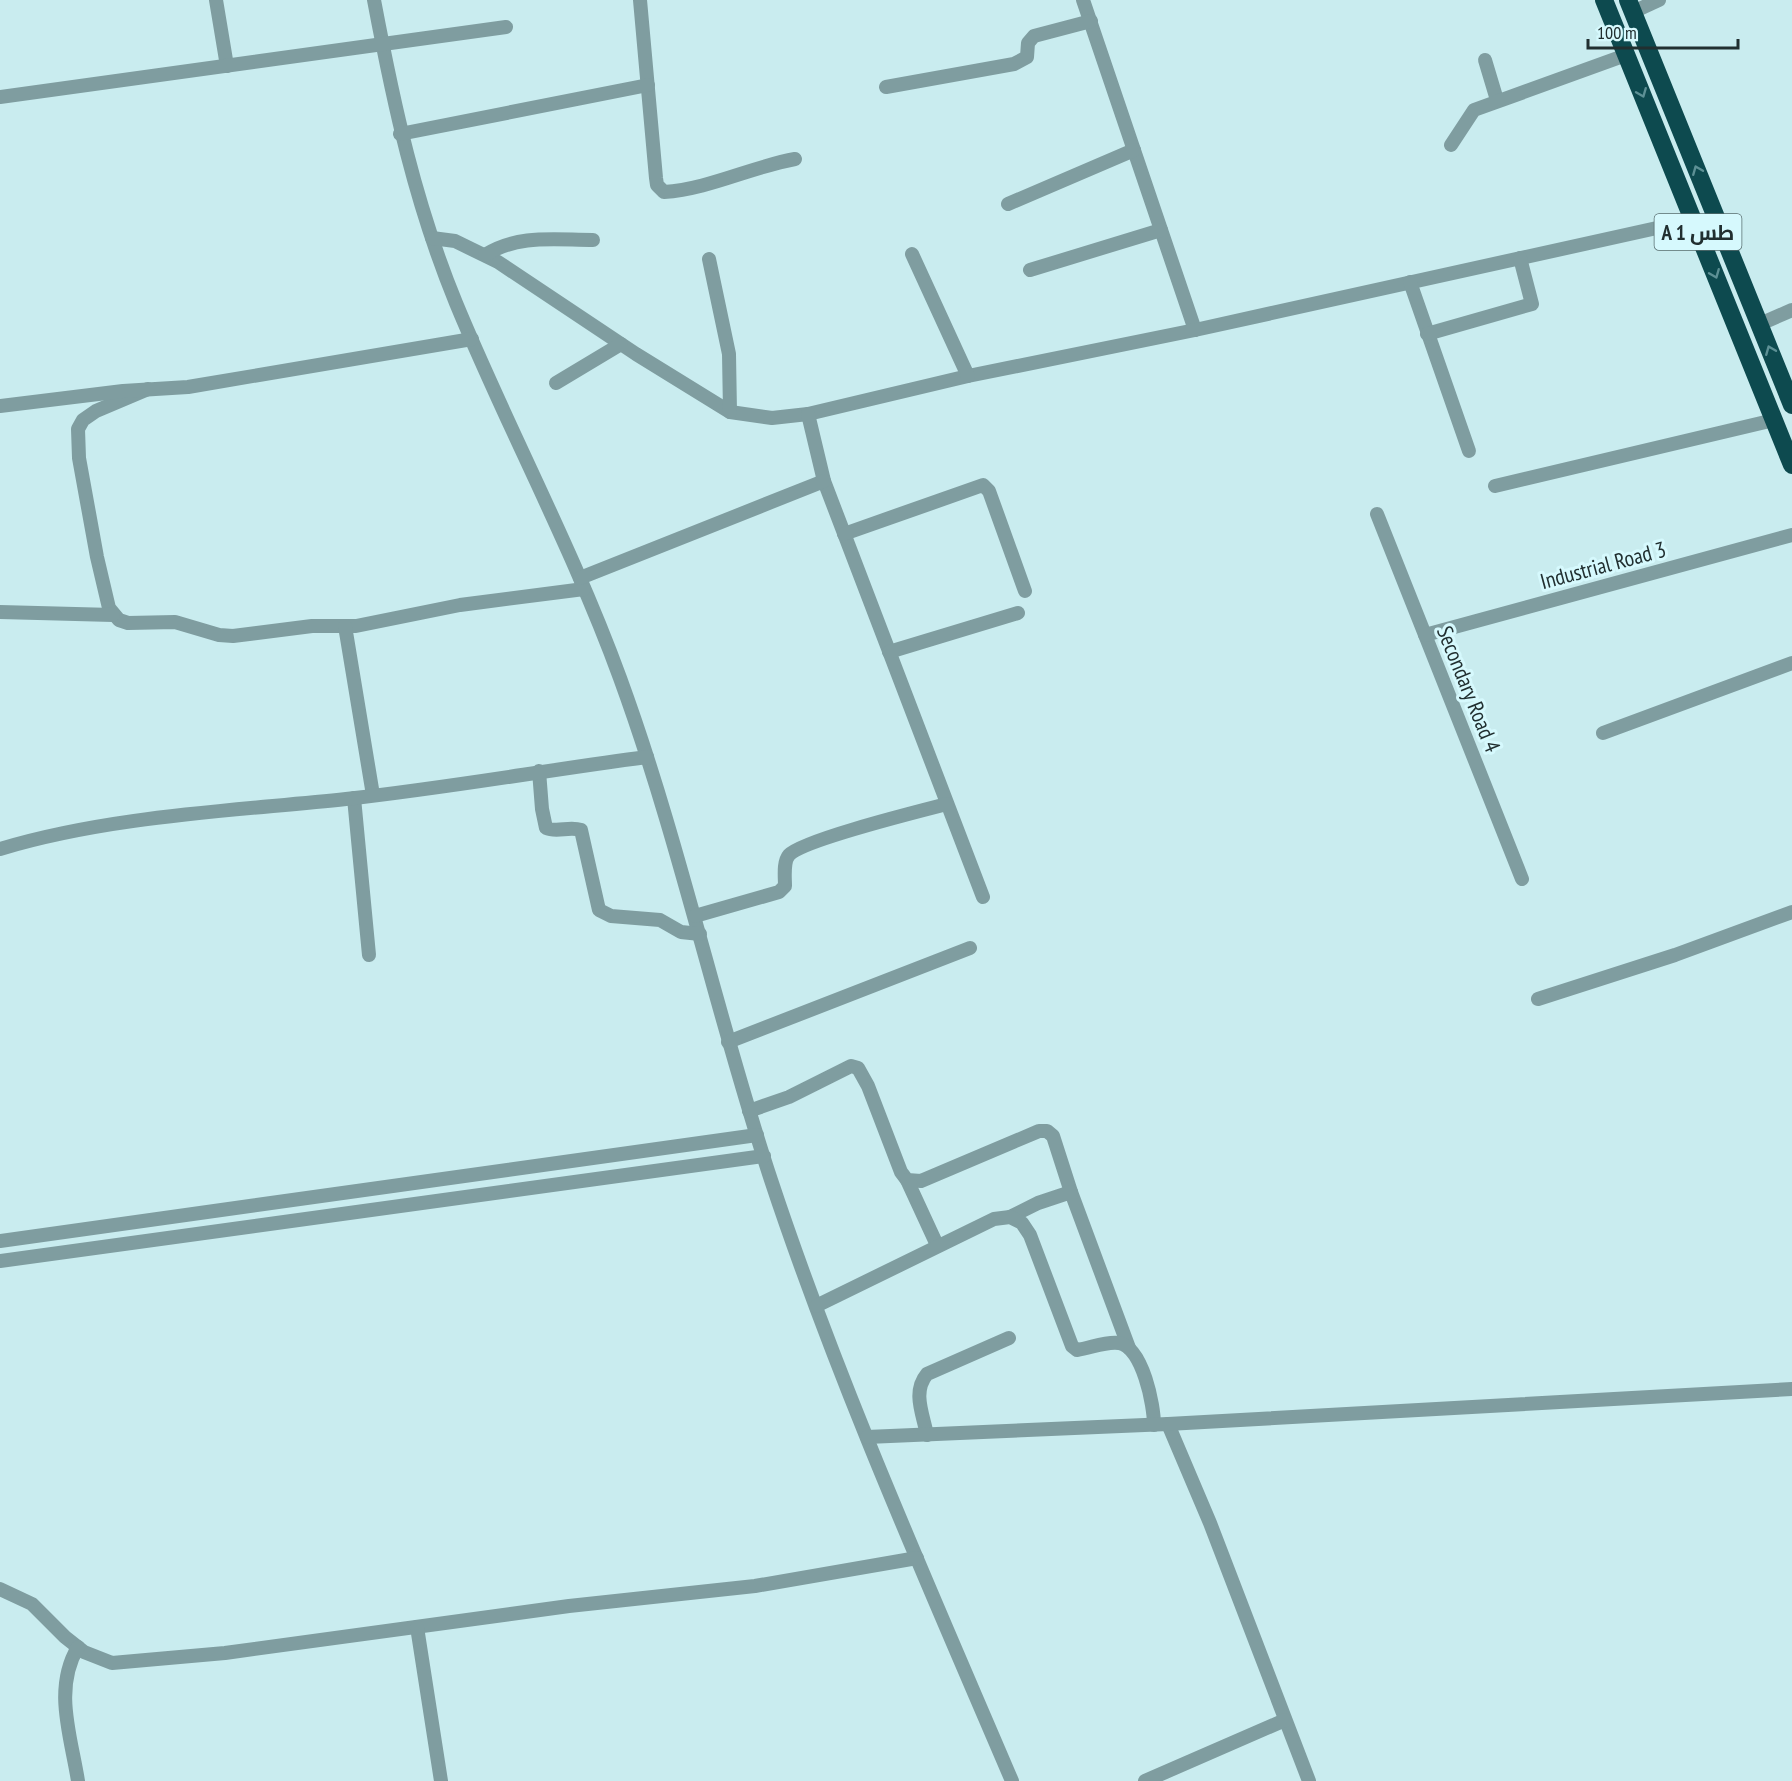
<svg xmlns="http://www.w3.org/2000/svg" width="1792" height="1781" viewBox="0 0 1792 1781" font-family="'PT Sans Narrow',Cairo,sans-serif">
<rect width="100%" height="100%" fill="#c9ecef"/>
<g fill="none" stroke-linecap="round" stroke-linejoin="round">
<g stroke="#7f9da0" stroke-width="14">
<polyline points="216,0 227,66"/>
<path d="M374,0c20,106 41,203 82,303 52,126 117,246 164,375 60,164 96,336 151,502 68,205 156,402 241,601"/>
<path d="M640,0l16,178 1,7 7,7c45,-3 87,-25 131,-33"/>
<polyline points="1083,0 1195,330"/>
<polyline points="1633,12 1659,0"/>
<polyline points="1485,60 1497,100"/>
<polyline points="886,87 1014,64 1027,57 1028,43 1034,36 1091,21"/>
<polyline points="0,97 506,27"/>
<polyline points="400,134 648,85"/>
<polyline points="1451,145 1474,110 1626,55"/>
<polyline points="1008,204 1134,150"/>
<polyline points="432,238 455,241 498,262 636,354 730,412 772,418 808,414 968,376 1195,330 1693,220"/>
<polyline points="912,254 968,376"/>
<path d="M485,255c33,-21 70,-15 108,-15"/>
<polyline points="709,259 729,354 730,412"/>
<polyline points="1030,270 1161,230"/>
<polyline points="1410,282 1469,451"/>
<polyline points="1760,324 1792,310"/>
<polyline points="1427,334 1532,304 1520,258"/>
<polyline points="556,383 621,344"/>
<polyline points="148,389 96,411 83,420 78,429 79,458 97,557 109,608 119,620 128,623 175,622 219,635 233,636 312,626 356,626 460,605 584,589"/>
<polyline points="0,406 123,391 188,387 472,339"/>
<polyline points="808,414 824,481 983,897"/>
<polyline points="1495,486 1774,420"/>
<polyline points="1377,514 1522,879"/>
<polyline points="844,534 983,485 989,491 1025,591"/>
<polyline points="580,578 824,481"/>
<polyline points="0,612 113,615"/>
<polyline points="345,626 373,795"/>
<polyline points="1425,635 1792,535"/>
<polyline points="889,652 1018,613"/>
<polyline points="1603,733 1792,663"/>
<path d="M539,771l3,38 4,19c11,5 23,-2 35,2l18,80 12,6 49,4 21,12 19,2"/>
<polyline points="354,798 369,955"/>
<path d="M0,849c109,-33 232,-38 346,-50 101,-11 201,-29 301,-42"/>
<path d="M695,916l84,-24 6,-6c0,-9 -2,-24 4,-31 14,-15 131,-44 158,-51"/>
<polyline points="1538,999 1675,955 1792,912"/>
<polyline points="728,1042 970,948"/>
<polyline points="749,1111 789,1097 851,1066 858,1068 868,1086 901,1172 907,1180 921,1181 1039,1131 1047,1131 1053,1136 1071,1192"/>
<polyline points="907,1180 937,1245"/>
<polyline points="1010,1217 1038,1203 1071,1192 1129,1348"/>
<polyline points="0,1241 757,1135"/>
<polyline points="0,1261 764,1156"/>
<path d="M816,1306l178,-87 16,-2 12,6 8,12 42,111 5,4c14,-2 29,-9 42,-7 24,5 35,62 35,82"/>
<polyline points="1168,1424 1210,1523 1309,1781"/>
<path d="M927,1435c-4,-21 -15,-43 0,-61l82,-36"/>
<polyline points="867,1437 1168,1424 1792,1389"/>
<polyline points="0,1589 32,1604 65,1637 84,1652 112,1663 225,1653 569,1606 755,1586 917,1558"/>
<polyline points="417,1627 441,1781"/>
<path d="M78,1647c-25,42 -7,89 0,134"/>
<polyline points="1145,1781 1285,1720"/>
</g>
<g stroke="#0d4a4f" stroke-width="18">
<polyline points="1604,0 1792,465"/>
<polyline points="1628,0 1792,405"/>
</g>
</g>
<defs><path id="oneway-chevron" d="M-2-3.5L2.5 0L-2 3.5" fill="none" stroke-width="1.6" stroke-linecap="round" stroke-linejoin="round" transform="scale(1.5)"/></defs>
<g stroke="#5d9095">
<use href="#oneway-chevron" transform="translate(1642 93) rotate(68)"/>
<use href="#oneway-chevron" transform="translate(1697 170) rotate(-112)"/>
<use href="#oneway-chevron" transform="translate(1715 274) rotate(68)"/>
<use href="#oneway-chevron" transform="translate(1770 350) rotate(-112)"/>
</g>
<g text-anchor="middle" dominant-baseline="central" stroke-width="6" stroke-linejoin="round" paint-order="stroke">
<rect fill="#d6f9fd" stroke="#576c6e" stroke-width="1.5" x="1654.5" y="214" width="87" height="36" rx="4.5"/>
<g font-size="21" font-weight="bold" fill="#212f30">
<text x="1698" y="232">A 1 طس</text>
</g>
<g font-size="22" fill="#212f30" stroke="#d6f9fd">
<text transform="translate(1603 565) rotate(-15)">Industrial Road 3</text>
<text transform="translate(1469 689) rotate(68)">Secondary Road 4</text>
</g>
</g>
<path d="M1588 39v9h150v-9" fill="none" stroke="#212f30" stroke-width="3"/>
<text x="1597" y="39" font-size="18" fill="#212f30" stroke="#d6f9fd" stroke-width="4.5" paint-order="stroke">100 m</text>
</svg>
